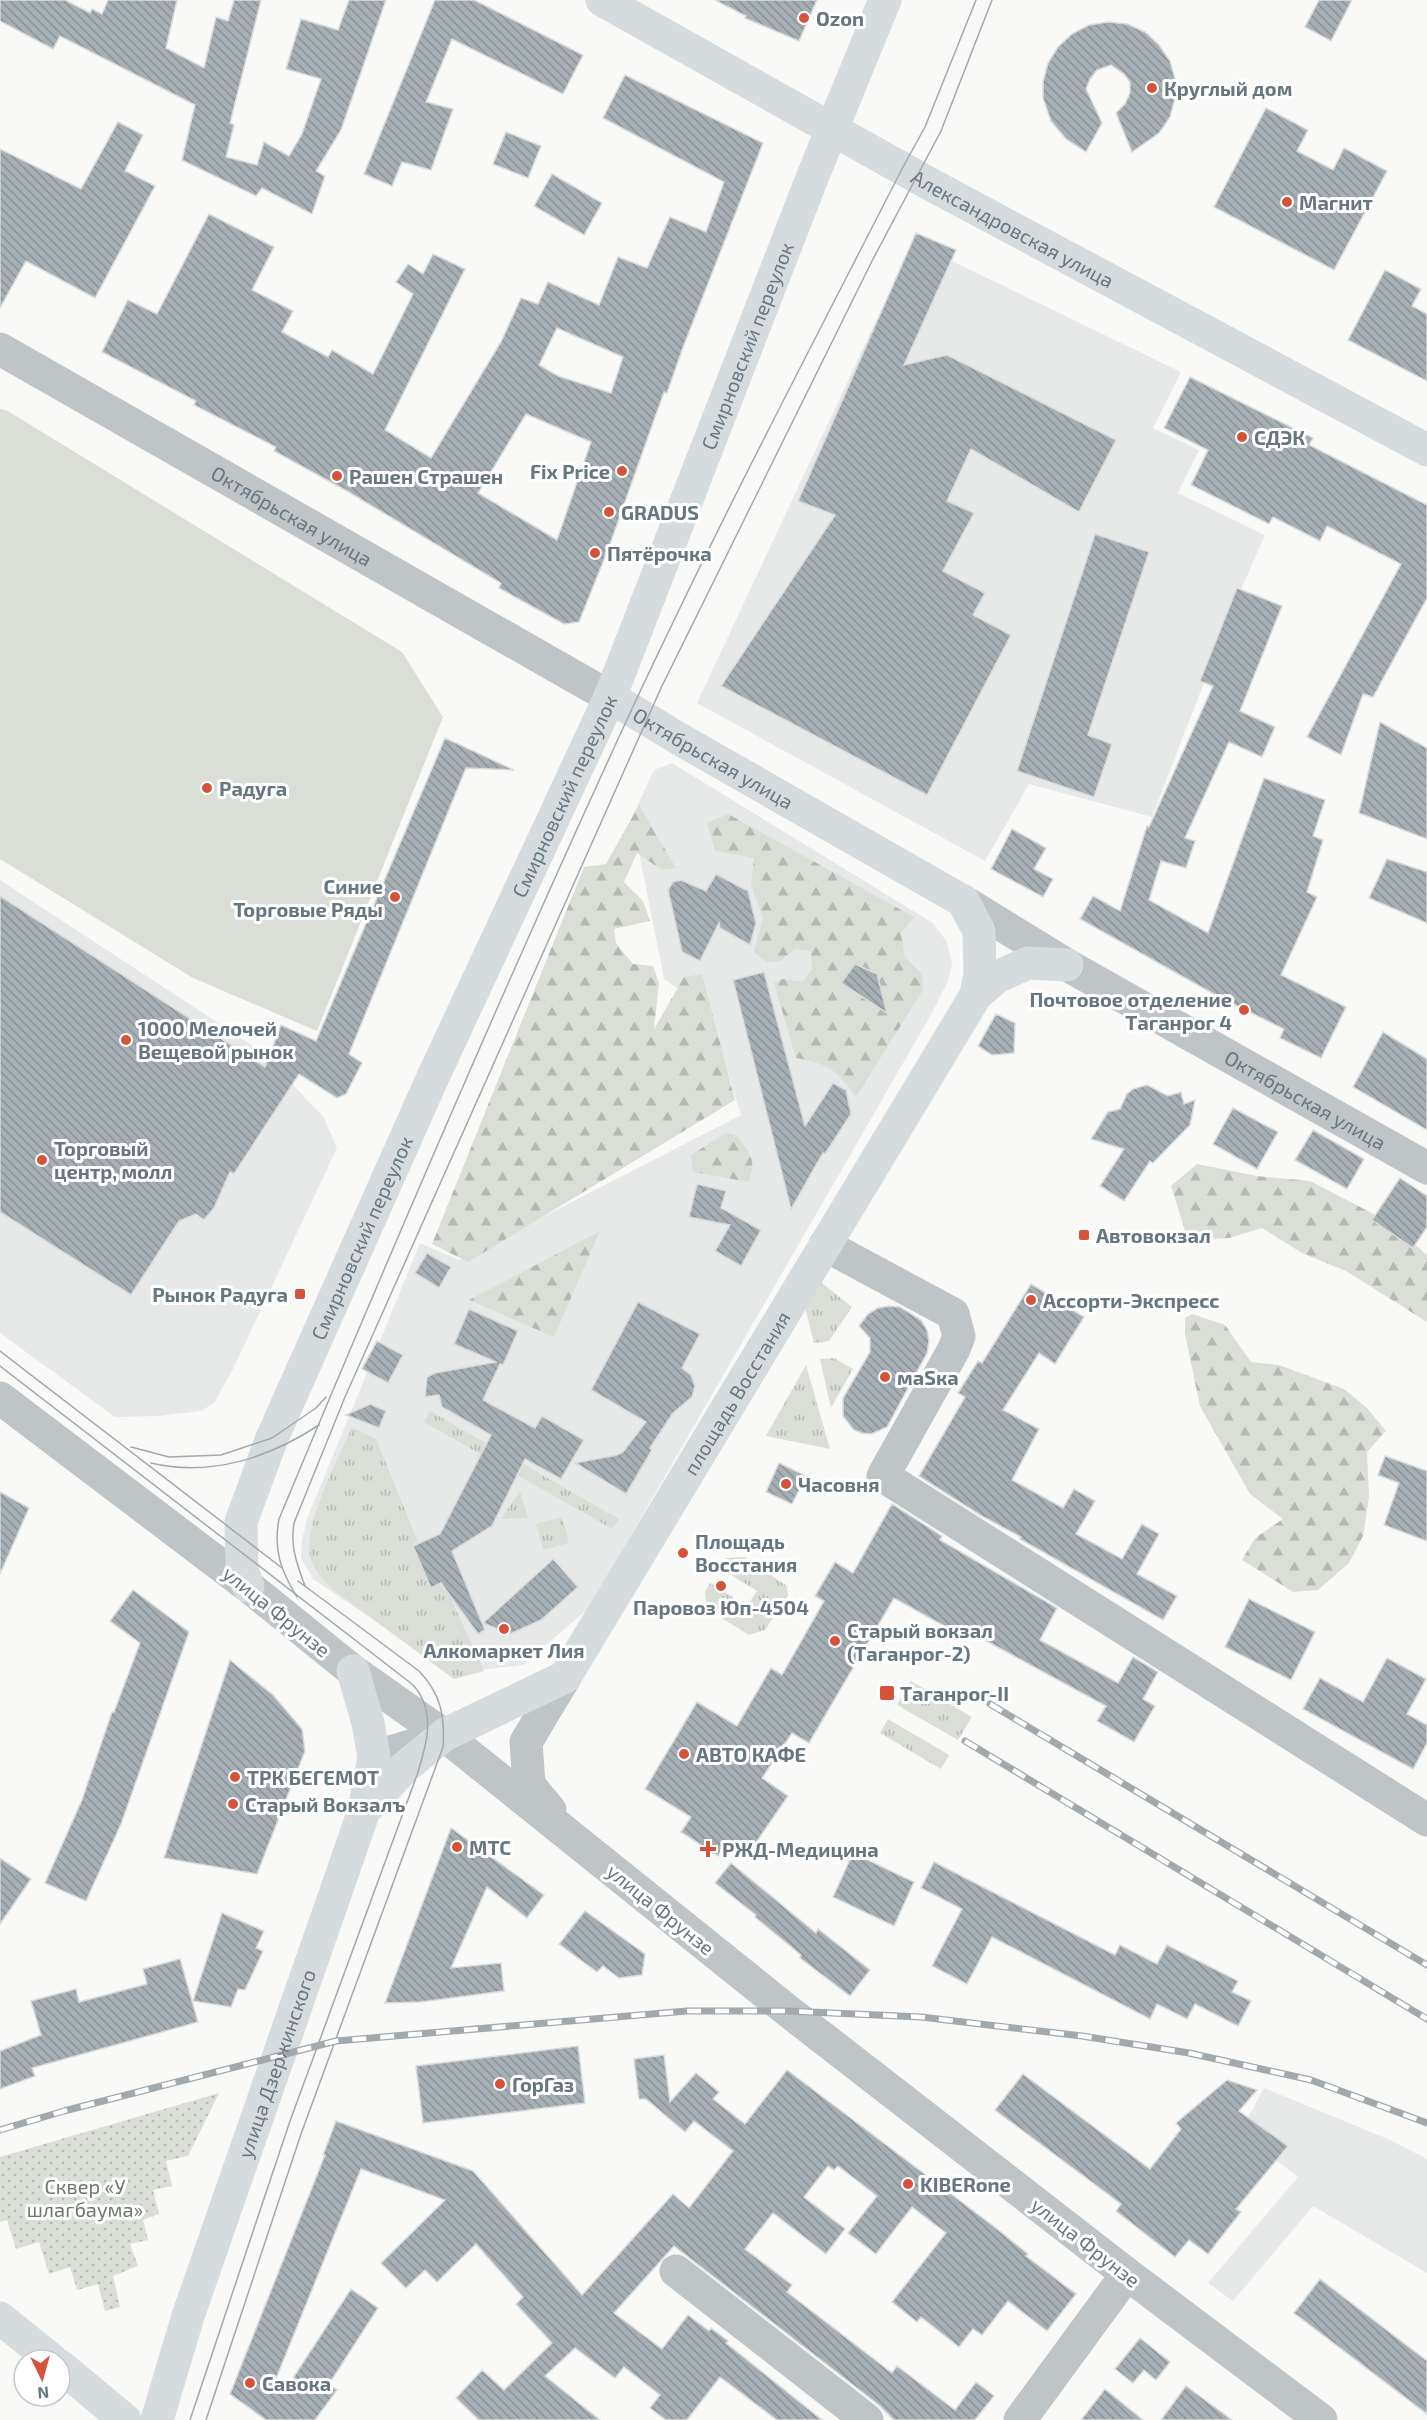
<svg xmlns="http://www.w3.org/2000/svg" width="1427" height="2420" viewBox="0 0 1427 2420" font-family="'Exo 2',sans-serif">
<defs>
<pattern id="grass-tufts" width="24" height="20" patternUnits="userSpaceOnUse" patternTransform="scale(1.5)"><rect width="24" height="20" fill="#daded7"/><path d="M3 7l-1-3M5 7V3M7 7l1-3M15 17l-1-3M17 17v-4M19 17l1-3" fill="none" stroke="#b5b9b4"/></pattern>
<pattern id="forest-firs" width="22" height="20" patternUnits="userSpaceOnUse" patternTransform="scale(1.5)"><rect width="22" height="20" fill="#daded7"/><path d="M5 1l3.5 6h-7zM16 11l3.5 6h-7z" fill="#b5b9b4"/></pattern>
<pattern id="park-dots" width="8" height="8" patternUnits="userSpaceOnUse" patternTransform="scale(1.5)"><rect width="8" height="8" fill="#daded7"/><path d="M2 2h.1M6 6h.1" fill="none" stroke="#b5b9b4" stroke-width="1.8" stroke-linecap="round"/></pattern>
<pattern id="building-back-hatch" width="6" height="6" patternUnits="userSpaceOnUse" patternTransform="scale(1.5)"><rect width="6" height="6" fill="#a6afb4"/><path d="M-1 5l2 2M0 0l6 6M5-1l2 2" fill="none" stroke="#8b9398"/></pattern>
</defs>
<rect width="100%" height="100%" fill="#f9f9f8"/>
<g fill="#e7e9e8">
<polygon points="913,242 1181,372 1153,428 1199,450 1178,493 1265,535 1235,603 1152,817 1029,784 985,861 697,703"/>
<polygon points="672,763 933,923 947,942 952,963 948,981 932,1013 589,1608 523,1665 461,1672 434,1661 313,1579 301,1558 302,1540 307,1519 420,1243 459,1260 741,1115 709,1010 664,979 632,817 654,770"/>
<polygon points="0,880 258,1049 323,1116 337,1148 233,1369 214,1403 201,1411 159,1416 115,1417 0,1333"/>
<polygon points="1264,2088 1388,2139 1427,2159 1427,2273 1313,2206 1233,2301 1208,2283 1298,2177 1240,2132"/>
</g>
<g fill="url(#grass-tufts)">
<polygon points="822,1283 852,1307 829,1341 814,1343 805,1308"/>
<polygon points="834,1358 853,1369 831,1408 820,1359"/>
<polygon points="806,1365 830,1449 766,1436"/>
<polygon points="430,1411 619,1519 612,1529 424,1422"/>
<path d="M352,1427l24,12 42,103 -6,3 19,43 13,-5 40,88 -30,8 -122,-90c-9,-9 -17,-18 -21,-30 -10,-32 28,-101 41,-132z"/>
<polygon points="520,1491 528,1518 501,1519"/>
<polygon points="562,1517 569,1543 543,1550 536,1524"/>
<polygon points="744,1557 787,1586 788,1596 765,1630 749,1635 707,1609 705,1592 710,1583 747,1606 757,1591 720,1568 726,1558"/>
<polygon points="911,1681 972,1717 958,1740 897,1705"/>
<polygon points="888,1719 949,1755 941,1769 880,1733"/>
</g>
<g fill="url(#forest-firs)">
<polygon points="639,805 676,868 662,870 637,853 624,882 643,901 650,921 614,929 616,943 633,964 653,966 659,983 654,1029 684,977 702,974 735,1100 468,1262 432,1244 584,867 606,864"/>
<path d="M728,814l186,103 -13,17 4,23 17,17 1,16 -67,107c-20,-28 -27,-33 -60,-39l-22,-75 9,-4 20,3 9,-13 -1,-18 -16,-2 -15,12 -13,1 -13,-10 9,-34 -12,-34 3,-26 -39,-7 -8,-28z"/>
<path d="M726,1133l10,2c14,18 21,23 13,47l-56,-10 -2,-17z"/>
<polygon points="1197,1164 1257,1176 1310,1181 1391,1223 1427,1255 1427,1322 1346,1271 1302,1253 1262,1228 1229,1238 1188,1240 1171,1186"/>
<polygon points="600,1231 554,1337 469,1300"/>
<polygon points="1192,1314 1225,1325 1251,1362 1279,1365 1344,1389 1367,1408 1386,1431 1367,1452 1369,1497 1363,1536 1349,1563 1318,1590 1293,1592 1242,1560 1255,1538 1283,1519 1250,1494 1200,1406 1185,1334 1185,1318"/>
</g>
<polygon fill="url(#park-dots)" points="219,2093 188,2156 166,2161 172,2186 153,2190 159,2214 143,2220 148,2240 130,2244 138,2266 113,2276 120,2307 105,2311 98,2284 77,2290 70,2267 49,2274 39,2242 16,2249 7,2220 0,2222 0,2157"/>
<polygon fill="#daded7" points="0,409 6,410 402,652 443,717 317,1031 193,978 0,859"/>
<g fill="url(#building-back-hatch)" stroke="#dbdbda" stroke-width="1.5" fill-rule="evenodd">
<polygon points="0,0 65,0 90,13 92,9 102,14 108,0 177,0 166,48 204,68 216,17 228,21 234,0 261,0 230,123 234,125 226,157 257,165 264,142 289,156 302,134 321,79 286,69 301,19 338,30 349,0 386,0 341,130 316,171 325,176 312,214 262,188 256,196 182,160 195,105 60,36 53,49 0,21"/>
<polygon points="435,0 474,0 583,55 563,94 452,39 426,102 453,109 431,170 402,162 392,186 364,174"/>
<polygon points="715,0 817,0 799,41 745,18 746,16"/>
<polygon points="1319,0 1352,0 1331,41 1305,27"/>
<polygon points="1108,22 1127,24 1145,32 1159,45 1170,61 1175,79 1175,98 1170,117 1159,133 1132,152 1116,113 1125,104 1130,93 1130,82 1124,74 1111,65 1097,70 1090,79 1086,89 1102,123 1086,152 1066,139 1051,121 1043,98 1043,82 1048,63 1058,47 1072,34 1089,25"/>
<path d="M625,75l138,68 -81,207 -15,43 -3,-1 -55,155 -30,75 -15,2 -49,-27 -16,-9 2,-5 -154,-92 -73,-40 2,-4 -82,-42 2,-4 -94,-49 26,-52 29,14 52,-100 65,33 -22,43 41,21 -11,21 46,25 4,-7 41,24 40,-80 -17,-12 12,-18 15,10 10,-20 32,15 -80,161 46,28 70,-116 20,-44 17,6 10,-22 51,23 19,-48 29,11 23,-51 36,15 18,-50 -121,-64zM557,328l66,29 -12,36 -53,-17 -19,-11zM526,414l65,28 -34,98 -79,-47z"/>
<polygon points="1266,108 1308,130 1297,151 1333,170 1344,148 1387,171 1334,270 1214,207"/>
<polygon points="118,122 143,135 125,171 155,186 95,298 26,261 0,308 0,149 81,189"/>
<polygon points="506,132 541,146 528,178 493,164"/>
<polygon points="552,174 602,203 584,235 534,206"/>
<polygon points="916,233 956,250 904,365 947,355 1116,440 1079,512 971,449 947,501 974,513 943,571 985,593 973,615 1011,635 927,795 721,686 835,515 798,501"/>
<polygon points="1385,270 1421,289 1412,306 1427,314 1427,381 1348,340"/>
<polygon points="1190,377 1313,438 1309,445 1427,505 1427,598 1373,697 1363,694 1341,755 1307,737 1401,564 1327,526 1320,541 1273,517 1269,524 1191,485 1208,450 1164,428"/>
<polygon points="1095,534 1149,552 1088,735 1112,744 1094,797 1017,771"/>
<polygon points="1237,588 1282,606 1240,711 1275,727 1262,757 1229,742 1185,838 1195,841 1186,868 1161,861 1149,900 1208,933 1264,778 1325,800 1313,836 1323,840 1307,892 1317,897 1281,975 1346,1007 1321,1058 1280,1038 1284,1029 1221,998 1080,919 1093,896 1120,911 1147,826 1149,827 1213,686 1200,681"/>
<polygon points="1380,722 1427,748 1427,839 1359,813"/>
<polygon points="445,738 514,770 466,768 349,1054 362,1063 346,1094 337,1098 299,1074 234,1174 230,1172 214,1208 204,1220 196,1214 179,1221 131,1295 0,1212 0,896 265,1067 281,1025 316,1041"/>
<polygon points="1012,829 1046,848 1034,869 1053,879 1043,897 991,869"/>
<polygon points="1387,859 1427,872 1427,923 1369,898"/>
<polygon points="716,874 748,891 756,923 750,945 720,928 719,923 700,961 682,952 668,890 673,882 681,880 706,891"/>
<polygon points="855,964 877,974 887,1013 841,983"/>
<polygon points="764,972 805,1126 833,1083 846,1090 851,1114 825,1154 823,1153 791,1209 733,980"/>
<polygon points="996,1014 1015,1023 1014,1053 992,1055 978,1046"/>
<polygon points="1383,1032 1427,1059 1427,1130 1353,1087"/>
<polygon points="1147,1085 1168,1096 1181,1092 1184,1104 1195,1100 1190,1125 1153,1163 1150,1161 1124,1201 1100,1186 1124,1149 1091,1139 1108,1112 1120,1109 1127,1094 1133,1089"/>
<polygon points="1233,1108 1278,1132 1257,1169 1213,1144"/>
<polygon points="1313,1130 1364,1159 1347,1189 1295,1160"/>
<polygon points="1400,1178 1427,1196 1427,1227 1413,1248 1372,1220"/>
<polygon points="697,1184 726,1191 721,1208 761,1230 741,1266 715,1251 730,1225 689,1217"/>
<polygon points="427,1253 451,1267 439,1288 415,1273"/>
<polygon points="1031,1284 1084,1317 1055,1364 1039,1353 1003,1410 1039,1429 1012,1480 1063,1508 1074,1489 1095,1501 1076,1534 1122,1559 1142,1524 1159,1534 1137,1574 1177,1596 1163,1620 1020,1539 1021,1537 980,1515 919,1476 965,1397 958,1393 978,1361 982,1363"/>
<polygon points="638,1302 700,1334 682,1368 691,1375 695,1386 692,1397 673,1413 650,1448 652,1450 626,1494 575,1463 617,1455 623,1452 646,1422 591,1390"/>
<polygon points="889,1306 900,1307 921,1320 927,1330 929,1341 927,1353 887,1427 871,1434 862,1433 854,1430 843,1416 843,1398 870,1352 870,1338 859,1326 868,1314 878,1308"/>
<polygon points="469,1309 518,1331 503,1365 500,1364 483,1400 535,1428 542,1416 584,1440 561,1479 525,1459 492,1526 452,1551 485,1630 478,1634 441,1583 431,1588 413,1546 440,1534 491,1435 442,1407 439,1395 425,1397 427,1377 435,1373 496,1362 454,1344"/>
<polygon points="377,1341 403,1355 388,1383 362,1369"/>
<polygon points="370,1404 386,1411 379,1428 346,1415"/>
<polygon points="1385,1456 1427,1471 1427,1541 1384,1525 1399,1483 1378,1475"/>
<polygon points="779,1463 806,1476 792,1504 766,1492"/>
<polygon points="0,1492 29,1508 0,1574"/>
<polygon points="892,1504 942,1536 940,1540 1057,1608 1040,1640 1118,1683 1133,1657 1158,1672 1143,1699 1155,1706 1134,1742 1097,1721 1106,1706 968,1631 964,1637 894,1598 809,1743 792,1733 762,1778 788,1796 746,1857 724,1846 718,1856 681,1832 691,1817 645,1789 697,1702 737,1726 771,1668 782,1675 824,1601 815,1596 835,1562 853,1573"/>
<polygon points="553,1559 578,1587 541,1620 510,1634 483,1623"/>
<polygon points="133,1590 189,1632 121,1824 86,1901 45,1883 82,1800 112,1712 114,1712 140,1643 110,1621"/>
<polygon points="1249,1599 1315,1632 1291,1680 1225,1647"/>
<polygon points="1387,1658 1426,1679 1407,1714 1427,1725 1427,1743 1413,1769 1303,1709 1320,1678 1363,1702"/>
<polygon points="230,1660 273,1695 302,1729 305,1751 257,1874 164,1858"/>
<polygon points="451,1828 544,1895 527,1918 487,1887 451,1968 501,1963 504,1991 420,2002 385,2003"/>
<polygon points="853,1853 914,1882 894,1926 833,1897"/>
<polygon points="0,1858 31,1879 0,1924"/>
<polygon points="934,1862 1115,1955 1120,1945 1157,1964 1167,1945 1238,1981 1232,1992 1251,2001 1238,2026 1195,2004 1187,2019 1157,2004 1150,2019 992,1937 967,1984 932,1966 962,1909 921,1888"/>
<polygon points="731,1863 816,1933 818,1929 870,1970 850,1996 800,1958 801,1955 755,1917 756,1915 715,1883"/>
<polygon points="585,1911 645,1954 642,1975 619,1978 603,1966 597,1972 559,1944"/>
<polygon points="222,1913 264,1931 256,1948 263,1951 245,1990 238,1989 231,2007 193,2001"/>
<polygon points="180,1959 198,2022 32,2068 35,2076 0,2089 0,2051 41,2035 31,2001 76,1989 79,2002 147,1984 143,1969"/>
<polygon points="578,2046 585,2103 423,2123 416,2066"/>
<polygon points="664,2055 670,2102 696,2073 719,2092 713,2099 745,2124 787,2070 992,2225 1028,2254 1026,2256 1076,2294 1047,2331 1008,2301 982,2335 973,2329 959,2347 921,2317 917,2322 892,2302 946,2233 912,2207 876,2254 848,2233 877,2196 838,2166 834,2170 828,2166 804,2197 845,2229 826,2254 773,2213 745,2249 792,2285 787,2292 892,2373 897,2366 955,2410 976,2382 994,2396 975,2420 894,2420 879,2405 674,2246 614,2313 662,2349 688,2315 709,2331 711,2328 728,2341 726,2343 822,2420 777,2420 720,2377 687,2420 666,2420 650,2408 660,2395 624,2367 615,2378 575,2348 545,2376 600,2420 479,2420 456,2398 482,2370 504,2390 552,2343 516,2304 523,2297 476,2244 437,2282 425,2270 406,2288 381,2263 445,2200 361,2169 273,2386 284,2392 351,2289 378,2308 329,2384 337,2390 315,2420 266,2420 230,2394 325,2155 323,2155 336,2121 473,2171 582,2295 673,2194 689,2208 733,2151 694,2121 685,2132 646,2099 639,2099 634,2059"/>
<polygon points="1023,2074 1150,2169 1181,2129 1176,2123 1227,2080 1257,2090 1239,2111 1288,2146 1236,2209 1241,2212 1208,2254 1189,2240 1175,2257 1116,2211 1121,2204 995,2110"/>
<polygon points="1320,2279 1427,2361 1427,2414 1294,2313"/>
<polygon points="1140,2338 1170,2362 1156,2380 1144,2370 1133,2383 1115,2369"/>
<polygon points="1186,2386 1232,2420 1161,2420"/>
<polygon points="1105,2389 1143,2420 1081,2420"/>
</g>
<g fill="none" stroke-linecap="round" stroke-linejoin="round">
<g stroke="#bfc4c7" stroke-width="33">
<path id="s1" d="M0,349l610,348"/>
<path id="s2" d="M963,901l104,64 360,203"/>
<polyline points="825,1245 953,1314 959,1336 954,1349 883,1476 1427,1820"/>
<polyline points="0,1398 248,1586 353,1671 444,1735 788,2011 1127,2274 1321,2420"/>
<polyline points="374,1757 443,1736"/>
<polyline points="550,1810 529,1785 526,1742 565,1677"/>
<polyline points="676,2271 867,2420"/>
<polyline points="1020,2420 1127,2274"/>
</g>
<g stroke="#d6dbde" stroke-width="33">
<path id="s3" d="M602,0l326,183 499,267"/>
<path id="s4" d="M610,697l66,40 287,164 16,30 1,43 -4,21"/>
<path id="s5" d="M248,1586l-6,-16 -1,-48 31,-84 161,-361 177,-380 204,-524 71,-173"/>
<polyline points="353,1671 368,1723 374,1757 364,1811"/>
<polyline points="0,2318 52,2360"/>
<polyline points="60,2366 125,2420"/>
<path id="s6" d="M157,2420l31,-104 176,-505 41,-44 39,-32 121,-58 411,-682 21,-18 31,-14 39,2"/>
</g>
<g stroke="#a1a9ad" stroke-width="1.5">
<polyline points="0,1351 282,1568"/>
<path d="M0,1366l412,318c25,26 15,60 5,91l-127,346 -100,299"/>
<polyline points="131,1447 169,1457 221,1455 272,1438 316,1408 326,1397"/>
<path d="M151,1463c59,14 118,-5 168,-38"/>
<path d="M305,1586c-8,-22 -15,-39 -11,-63l51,-126 316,-709 212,-429 68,-128 51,-131"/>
<path d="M297,1597c-16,-26 -24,-47 -18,-78 113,-271 229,-542 352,-808 85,-183 179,-362 271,-542l23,-42 51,-127"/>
<path d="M206,2420l95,-286 142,-387c2,-31 -2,-53 -24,-76l-121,-90"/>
</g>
<defs>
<g id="rail">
<polyline points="990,1704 1427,1965"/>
<polyline points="965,1741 1427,2019"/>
<polyline points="0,2130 64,2111 336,2041 687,2011 788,2011 921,2017 1082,2036 1189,2053 1311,2080 1427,2123"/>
</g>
</defs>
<use href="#rail" stroke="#a1a9ad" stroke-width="7"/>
<use href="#rail" stroke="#fff" stroke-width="4.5" stroke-dasharray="14" stroke-linecap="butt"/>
</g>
<g fill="#d6533b" stroke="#fff" stroke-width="2">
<circle cx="804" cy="18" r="6"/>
<circle cx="1152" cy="88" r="6"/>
<circle cx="1287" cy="202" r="6"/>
<circle cx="1242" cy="437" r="6"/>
<circle cx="622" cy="471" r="6"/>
<circle cx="337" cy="476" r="6"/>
<circle cx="609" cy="512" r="6"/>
<circle cx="595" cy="553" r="6"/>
<circle cx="207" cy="788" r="6"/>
<circle cx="395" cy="897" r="6"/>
<circle cx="1244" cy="1010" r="6"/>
<circle cx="126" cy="1040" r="6"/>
<circle cx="42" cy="1160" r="6"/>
<rect x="1078" y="1229" width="12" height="12" rx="3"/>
<rect x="294" y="1288" width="12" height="12" rx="3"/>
<circle cx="1031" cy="1300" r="6"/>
<circle cx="885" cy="1377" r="6"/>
<circle cx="786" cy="1484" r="6"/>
<circle cx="683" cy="1553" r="6"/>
<circle cx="721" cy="1586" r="6"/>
<circle cx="504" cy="1629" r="6"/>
<circle cx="835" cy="1641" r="6"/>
<rect x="879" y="1685" width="16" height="16" rx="3"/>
<circle cx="684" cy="1754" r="6"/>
<circle cx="235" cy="1777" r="6"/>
<circle cx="233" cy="1804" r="6"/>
<circle cx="457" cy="1847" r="6"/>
<path d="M705 1840h6v6h6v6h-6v6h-6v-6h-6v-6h6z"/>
<circle cx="500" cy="2084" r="6"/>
<circle cx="908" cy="2184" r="6"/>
<circle cx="250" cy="2383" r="6"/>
</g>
<g text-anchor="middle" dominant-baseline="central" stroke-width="6" stroke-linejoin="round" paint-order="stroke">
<g font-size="20" font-weight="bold" fill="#667780" stroke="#fff" text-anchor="start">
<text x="816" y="18">Ozon</text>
<text x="1164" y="88">Круглый дом</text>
<text x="1299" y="202">Магнит</text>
<text x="1254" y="437">СДЭК</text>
<text x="610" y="471" text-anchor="end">Fix Price</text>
<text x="349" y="476">Рашен Страшен</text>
<text x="621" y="512">GRADUS</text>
<text x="607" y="553">Пятёрочка</text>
<text x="219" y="788">Радуга</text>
<text x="383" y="886" text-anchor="end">Синие<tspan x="383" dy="23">Торговые Ряды</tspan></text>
<text x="1232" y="999" text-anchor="end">Почтовое отделение<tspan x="1232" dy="23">Таганрог 4</tspan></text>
<text x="138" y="1028">1000 Мелочей<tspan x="138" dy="23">Вещевой рынок</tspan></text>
<text x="54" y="1148">Торговый<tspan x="54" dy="23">центр, молл</tspan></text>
<text x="1096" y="1235">Автовокзал</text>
<text x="288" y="1294" text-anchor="end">Рынок Радуга</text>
<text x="1043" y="1300">Ассорти-Экспресс</text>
<text x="897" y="1377">маSка</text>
<text x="798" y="1484">Часовня</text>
<text x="695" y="1541">Площадь<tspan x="695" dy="23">Восстания</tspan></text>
<text x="721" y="1607" text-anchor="middle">Паровоз Юп-4504</text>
<text x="847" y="1630">Старый вокзал<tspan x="847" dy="23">(Таганрог-2)</tspan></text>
<text x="504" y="1650" text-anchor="middle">Алкомаркет Лия</text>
<text x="900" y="1693">Таганрог-II</text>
<text x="696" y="1754">АВТО КАФЕ</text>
<text x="247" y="1777">ТРК БЕГЕМОТ</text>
<text x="245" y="1804">Старый Вокзалъ</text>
<text x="469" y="1847">МТС</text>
<text x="722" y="1849">РЖД-Медицина</text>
<text x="512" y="2084">ГорГаз</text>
<text x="920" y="2184">KIBERone</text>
<text x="262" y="2383">Савока</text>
</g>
<g font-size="20" fill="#667780" stroke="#fff">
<text stroke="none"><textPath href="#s3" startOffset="470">Александровская улица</textPath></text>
<text stroke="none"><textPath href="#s5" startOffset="1346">Смирновский переулок</textPath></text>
<text stroke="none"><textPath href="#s1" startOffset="336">Октябрьская улица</textPath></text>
<text stroke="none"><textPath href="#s4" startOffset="120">Октябрьская улица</textPath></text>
<text stroke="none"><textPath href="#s5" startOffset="860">Смирновский переулок</textPath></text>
<text stroke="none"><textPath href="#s2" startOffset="396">Октябрьская улица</textPath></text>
<text stroke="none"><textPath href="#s5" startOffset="374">Смирновский переулок</textPath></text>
<text stroke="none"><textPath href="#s6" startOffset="1220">площадь Восстания</textPath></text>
<text transform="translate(277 1611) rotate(39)">улица Фрунзе</text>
<text transform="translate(661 1909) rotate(39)">улица Фрунзе</text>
<text stroke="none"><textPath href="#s6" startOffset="376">улица Дзержинского</textPath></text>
<text transform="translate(1086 2242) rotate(38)">улица Фрунзе</text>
</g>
<g font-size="20" fill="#6a7965" stroke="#fff">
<text x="85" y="2186">Сквер «У<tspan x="85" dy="23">шлагбаума»</tspan></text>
</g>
</g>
<g transform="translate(42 2378) rotate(175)"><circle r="28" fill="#ffffff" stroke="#c2c9cc" stroke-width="1.5"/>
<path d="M0-4.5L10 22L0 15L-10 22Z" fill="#d6533b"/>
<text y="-9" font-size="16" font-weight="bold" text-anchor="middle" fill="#667780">N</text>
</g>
</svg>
